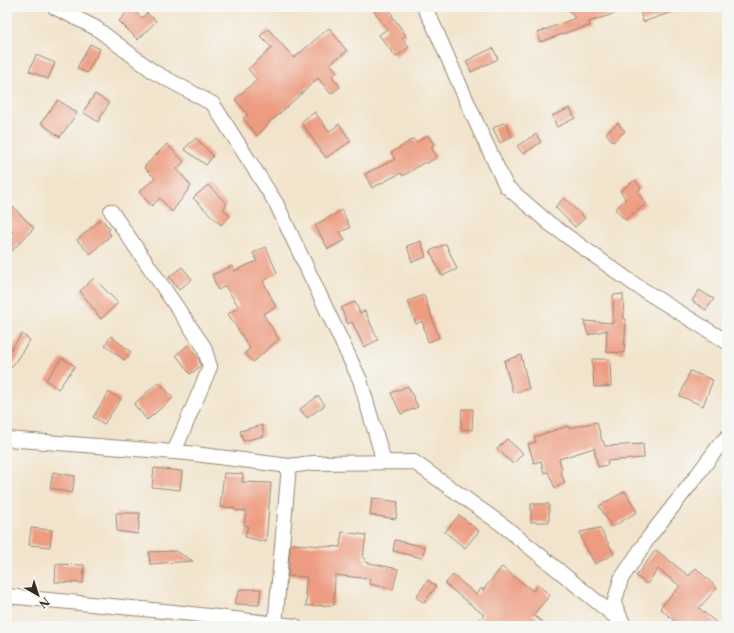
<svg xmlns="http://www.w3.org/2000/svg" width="734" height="633" viewBox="0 0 734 633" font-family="'Libre Caslon Text',serif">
<rect width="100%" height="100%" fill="#f6f6f2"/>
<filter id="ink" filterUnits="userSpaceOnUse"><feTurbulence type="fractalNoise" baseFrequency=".025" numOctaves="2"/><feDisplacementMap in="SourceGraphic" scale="8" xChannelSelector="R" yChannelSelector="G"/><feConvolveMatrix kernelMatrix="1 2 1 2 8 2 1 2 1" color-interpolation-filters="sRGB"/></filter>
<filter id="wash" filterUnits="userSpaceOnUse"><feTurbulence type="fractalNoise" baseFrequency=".012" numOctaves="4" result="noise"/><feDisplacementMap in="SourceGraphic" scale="16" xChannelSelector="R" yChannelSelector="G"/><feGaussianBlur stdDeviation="0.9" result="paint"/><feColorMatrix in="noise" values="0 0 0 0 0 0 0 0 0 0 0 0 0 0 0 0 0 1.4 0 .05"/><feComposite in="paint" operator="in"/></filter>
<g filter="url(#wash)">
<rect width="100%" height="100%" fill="#f2e4cc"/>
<g id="blocks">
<g fill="#ed9c81">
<polygon points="371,7 387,7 393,15 392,16 406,35 402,38 409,47 396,57 379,35 387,29"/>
<polygon points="566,7 628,7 628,9 589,22 590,26 574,30 540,42 537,33 575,18"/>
<polygon points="639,7 681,7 681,9 643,22"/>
<polygon points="131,8 142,18 147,13 156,21 138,40 119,21"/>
<polygon points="329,28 347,51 330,64 337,72 332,76 340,87 331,94 318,78 277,116 269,122 269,123 257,136 243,118 248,115 235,99 257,80 248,69 272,48 260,36 268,29 294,58"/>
<polygon points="90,44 100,49 87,73 77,68"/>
<polygon points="493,48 498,59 471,72 466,61"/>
<polygon points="36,55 55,63 48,79 29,71"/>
<polygon points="95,94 109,103 98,122 83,112"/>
<polygon points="58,100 77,113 60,137 41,123"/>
<polygon points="570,108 575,118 557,127 552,116"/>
<polygon points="315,112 329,132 339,124 351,141 326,158 301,122"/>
<polygon points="505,122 512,136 500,143 493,128"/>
<polygon points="618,123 625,131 613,142 606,133"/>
<polygon points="536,134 541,142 523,154 517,146"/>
<polygon points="428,135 434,145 431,147 437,157 426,164 425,162 403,176 401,173 372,188 365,174 395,159 391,153 413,139 416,142"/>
<polygon points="196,138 213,156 206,165 184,149"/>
<polygon points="167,144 184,162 177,169 191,186 172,212 160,198 152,206 139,192 155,178 144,167"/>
<polygon points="635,180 641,188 637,192 646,204 625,220 615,209 626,199 620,191"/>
<polygon points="208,185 227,204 223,209 230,216 221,225 193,198"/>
<polygon points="564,198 585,218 575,227 555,207"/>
<polygon points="7,201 34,228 7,256 7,238 13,232 7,226"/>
<polygon points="342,210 350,228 340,232 345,240 328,249 315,225"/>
<polygon points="101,219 110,229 108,231 111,235 90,254 77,240"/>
<polygon points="421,241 426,257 412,262 407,246"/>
<polygon points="446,244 457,269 442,276 430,251"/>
<polygon points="266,247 277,273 263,281 276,307 263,314 279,339 253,362 245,353 250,348 228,314 239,307 225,286 218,290 212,275 232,266 234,271 257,261 253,253"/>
<polygon points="182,267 192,279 179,290 169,277"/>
<polygon points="94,278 118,303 101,319 80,291"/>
<polygon points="699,290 714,299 706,310 692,301"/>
<polygon points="623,294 624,319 626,319 624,353 606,352 607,330 588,335 584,321 613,323 613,295"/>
<polygon points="424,295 439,338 428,342 422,321 416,324 408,301"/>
<polygon points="355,302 360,313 365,311 378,340 364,347 352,322 348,324 341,308"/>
<polygon points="22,334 30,340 11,368 7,365 7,355"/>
<polygon points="111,336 131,352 124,360 105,345"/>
<polygon points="188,345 199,359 201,366 190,374 176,355"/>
<polygon points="521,355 529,389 513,393 504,361"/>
<polygon points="62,358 75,366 58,389 46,380"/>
<polygon points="592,359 610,359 611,386 594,387"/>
<polygon points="690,371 713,380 703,406 680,396"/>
<polygon points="159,382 173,398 147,420 134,404"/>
<polygon points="408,386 418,407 401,414 391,393"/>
<polygon points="109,392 121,399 104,424 93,417"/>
<polygon points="318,396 325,405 307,418 300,409"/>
<polygon points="462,409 473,409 472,430 461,429"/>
<polygon points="597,422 602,441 603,441 605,446 643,444 644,458 607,461 608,465 598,467 594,448 559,459 562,469 560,470 565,483 555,488 548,472 544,473 541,461 534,463 528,444 536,442 534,437 568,426 569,428"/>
<polygon points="262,425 264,436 243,441 240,431"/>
<polygon points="507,439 523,453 513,464 497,449"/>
<polygon points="154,468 182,471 180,490 152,487"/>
<polygon points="53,472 75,476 72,493 50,488"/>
<polygon points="224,473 243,474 242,482 271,483 266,542 245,537 248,526 244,525 246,511 234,510 234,508 220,507"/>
<polygon points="625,491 637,512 612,527 599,506"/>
<polygon points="372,498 398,502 396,519 370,515"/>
<rect x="531" y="504" width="18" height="18"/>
<polygon points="116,513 140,513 138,534 117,531"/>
<polygon points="459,515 479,531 465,548 445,532"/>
<polygon points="31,528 52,530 50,547 29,545"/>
<polygon points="600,528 614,554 595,564 582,540 580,532"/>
<polygon points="342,532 366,535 363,558 365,558 365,562 398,569 393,589 369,584 370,579 335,575 334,605 306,606 307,594 305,594 307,577 288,576 291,544 340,547"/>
<polygon points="395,540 425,547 422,558 393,551"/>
<polygon points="656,550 689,576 696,568 717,588 699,608 720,626 680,626 660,608 680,586 658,569 647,584 636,576"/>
<polygon points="176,551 193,561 150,564 149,552"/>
<polygon points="56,564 84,565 83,583 55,582"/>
<polygon points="502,567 533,591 538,585 550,595 533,615 548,626 474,626 484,615 445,584 453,575 477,595 481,588 483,590"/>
<polygon points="428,580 436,586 424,603 416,597"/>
<polygon points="240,589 261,589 259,605 234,604"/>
</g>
</g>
</g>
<g filter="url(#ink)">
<use href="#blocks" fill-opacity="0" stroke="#968775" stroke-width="1"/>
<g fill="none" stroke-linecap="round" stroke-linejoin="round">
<defs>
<g id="minor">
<polyline points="54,7 96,28 154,72 213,104 276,203 360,380 384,462"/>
<polyline points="424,7 433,24 480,131 506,186 550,224 637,286 727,342"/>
<polyline points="111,211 204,347 210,367 174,452"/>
<polyline points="7,439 187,453 289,466 313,463 414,462 504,526 623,623"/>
<polyline points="7,596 174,612 295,626"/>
<polyline points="622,621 614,604 621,579 649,537 695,478 721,443 727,437"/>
<polyline points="275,626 289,466"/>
</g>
</defs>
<use href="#minor" stroke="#968775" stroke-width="16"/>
<use href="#minor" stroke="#fff" stroke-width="14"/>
</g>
</g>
<rect width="734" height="633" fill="none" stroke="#f6f6f2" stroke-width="24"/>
<g transform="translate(38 595) rotate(141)" stroke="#f6f6f2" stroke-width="3" paint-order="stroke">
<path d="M0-3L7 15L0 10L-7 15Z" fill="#3b2a1e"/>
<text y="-6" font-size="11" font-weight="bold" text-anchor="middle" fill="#3b2a1e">N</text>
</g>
</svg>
